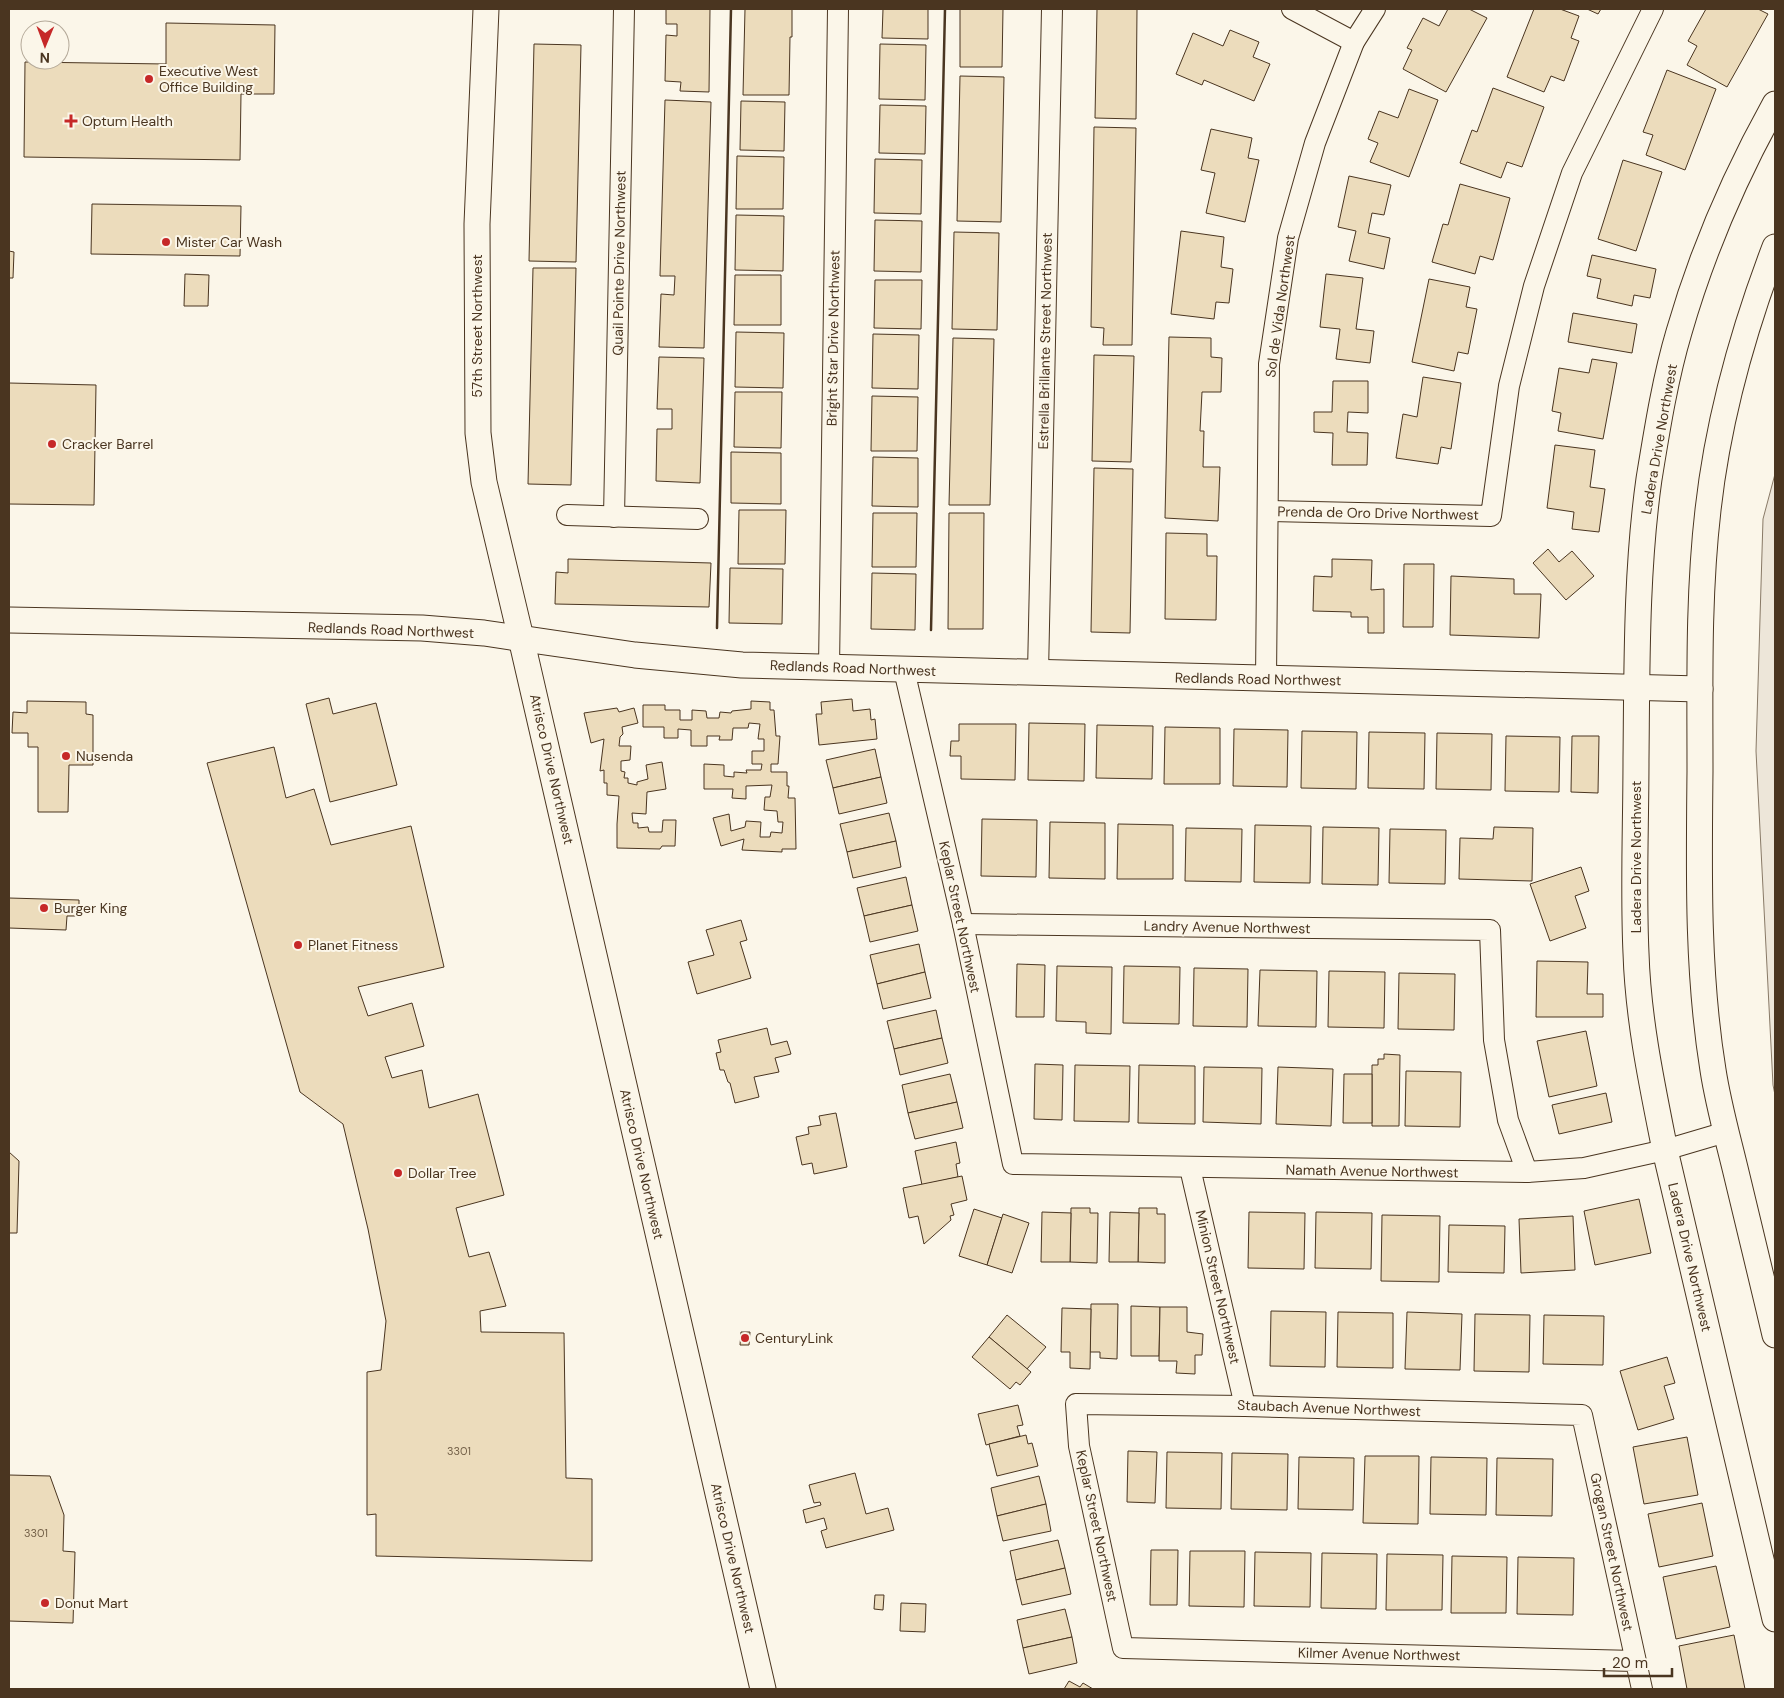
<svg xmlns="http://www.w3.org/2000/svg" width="1784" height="1698" viewBox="0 0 1784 1698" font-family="'DM Sans',sans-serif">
<rect width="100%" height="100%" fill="#fbf6e9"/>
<polygon fill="#ede6d9" stroke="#887966" points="1775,474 1775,1095 1773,1085 1756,751 1763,519"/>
<g fill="#ecdcbc" stroke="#4a3520">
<polygon points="666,9 710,9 709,92 680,91 681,82 665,81 666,35 677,36 677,24 666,24"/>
<polygon points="745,9 792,9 792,37 790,37 789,95 743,95"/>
<polygon points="883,9 928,9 928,39 882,38"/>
<polygon points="960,9 1003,9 1002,67 960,67"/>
<polygon points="1097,9 1137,9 1136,119 1095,118"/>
<polygon points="1448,9 1469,9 1487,18 1446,92 1403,69 1412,50 1407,48 1423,18 1439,26"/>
<polygon points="1534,9 1560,9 1579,16 1571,38 1579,41 1564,81 1551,76 1544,92 1507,77"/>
<polygon points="1587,9 1601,9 1598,14"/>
<polygon points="1706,9 1758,9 1768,14 1727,87 1687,65 1697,46 1688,41"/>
<polygon points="166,23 275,25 274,94 241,94 240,160 24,157 25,62 166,64"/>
<polygon points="1230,30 1259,42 1253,57 1270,64 1254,101 1204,80 1202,85 1176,74 1193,33 1223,46"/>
<polygon points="534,44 581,45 576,262 529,261"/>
<polygon points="880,44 926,45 925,100 879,99"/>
<polygon points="1667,70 1716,89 1685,170 1646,155 1653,135 1643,132"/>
<polygon points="960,76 1004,77 1001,222 957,221"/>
<polygon points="1493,88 1544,107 1522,167 1507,162 1501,178 1460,163 1472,130 1477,132"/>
<polygon points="1409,89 1438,100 1409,177 1370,162 1378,143 1368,139 1379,111 1398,118"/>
<polygon points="665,100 711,102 704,348 659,347 661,294 674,295 675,276 660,276"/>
<polygon points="741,101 785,102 784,151 740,150"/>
<polygon points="880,105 926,106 925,154 879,153"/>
<polygon points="1094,127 1136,128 1132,345 1103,345 1104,328 1091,327"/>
<polygon points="1211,129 1252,138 1248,158 1259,160 1245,222 1206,213 1215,173 1201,170"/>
<polygon points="737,156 784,157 783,209 736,209"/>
<polygon points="875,159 922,160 921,214 874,213"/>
<polygon points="1623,160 1662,172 1636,251 1598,239"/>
<polygon points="1349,176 1391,185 1384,215 1372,213 1368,233 1390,238 1384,269 1349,261 1356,231 1338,227"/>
<polygon points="1460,184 1510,198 1493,260 1480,256 1475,274 1432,262 1443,224 1448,225"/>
<polygon points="92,204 241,206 240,256 91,254"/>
<polygon points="736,215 784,216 783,271 735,270"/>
<polygon points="875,220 922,221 921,272 874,271"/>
<polygon points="1181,231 1224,237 1221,267 1233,269 1229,303 1216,302 1214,319 1171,314"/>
<polygon points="954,232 999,233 997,330 952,329"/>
<polygon points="9,251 14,252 13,278 9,278"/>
<polygon points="1592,255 1656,269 1650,298 1634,295 1632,306 1597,298 1601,279 1587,276"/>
<polygon points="533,268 576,268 571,485 528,484"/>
<polygon points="185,274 209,275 208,306 184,306"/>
<polygon points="1326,274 1363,278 1356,329 1374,331 1370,363 1336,359 1340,329 1320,327"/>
<polygon points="735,275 781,275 781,325 734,325"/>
<polygon points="1429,279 1470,287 1466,307 1477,309 1468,354 1458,352 1454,371 1412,362"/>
<polygon points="875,280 922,280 921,329 874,328"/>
<polygon points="1573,313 1637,324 1632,353 1568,342"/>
<polygon points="736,332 784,333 783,388 735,387"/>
<polygon points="873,334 919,335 918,389 872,388"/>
<polygon points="1169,337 1211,338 1211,357 1222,358 1221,392 1202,392 1200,431 1204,431 1203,467 1220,467 1218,521 1165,518"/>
<polygon points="953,338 994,339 990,505 949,505"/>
<polygon points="1094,355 1134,356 1131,462 1092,461"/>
<polygon points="659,357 704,358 700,483 656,481 657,429 672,429 672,409 657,409"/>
<polygon points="1592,359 1617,363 1603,439 1558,431 1561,413 1552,411 1559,368 1589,373"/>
<polygon points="1423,377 1461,383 1451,449 1441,447 1438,464 1396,458 1403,414 1417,417"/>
<polygon points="1333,381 1368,381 1368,413 1348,412 1347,432 1368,433 1367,465 1332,465 1333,433 1314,432 1314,412 1332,412"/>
<polygon points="9,383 96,385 94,505 9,504"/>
<polygon points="735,392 782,392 781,448 734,447"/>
<polygon points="872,396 918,397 917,451 871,451"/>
<polygon points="1555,445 1595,450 1590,487 1605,489 1599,532 1572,529 1574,512 1547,508"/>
<polygon points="731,452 781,453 781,504 731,503"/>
<polygon points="873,457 918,458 918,507 872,506"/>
<polygon points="1094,468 1133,469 1130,633 1091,632"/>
<polygon points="739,510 786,510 785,564 738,564"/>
<polygon points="873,513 917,513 916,567 872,567"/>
<polygon points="949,513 984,513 983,629 948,629"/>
<polygon points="1166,533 1207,534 1207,556 1217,556 1216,620 1165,619"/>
<polygon points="1548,549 1559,562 1572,551 1594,576 1566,600 1533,563"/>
<polygon points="568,559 711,563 709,607 555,604 556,572 568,573"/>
<polygon points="1332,559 1372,560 1371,590 1384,589 1384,633 1368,633 1368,617 1351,617 1351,612 1313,611 1314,576 1332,577"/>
<polygon points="1404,564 1434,564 1433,627 1403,627"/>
<polygon points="730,568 783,569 782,624 729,623"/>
<polygon points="872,573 916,574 915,630 871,629"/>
<polygon points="1451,576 1514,579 1514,594 1541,594 1539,638 1450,635"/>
<polygon points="329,698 333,714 376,703 397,785 330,802 306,704"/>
<polygon points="852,699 853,711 870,709 871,720 875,719 877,739 819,745 816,714 822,714 821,702"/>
<polygon points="27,701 86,702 86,714 93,715 93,765 69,765 68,812 38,812 38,747 28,747 28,733 12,733 13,712 27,713"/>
<polygon points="751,701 770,702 770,710 774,710 776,736 780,736 778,764 771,764 771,772 787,772 787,786 789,786 788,798 795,798 796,849 782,849 782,852 742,850 744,839 721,846 713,818 729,814 731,831 745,827 746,821 761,822 760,837 770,837 771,832 782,833 783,822 778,822 777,811 764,810 765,797 770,797 772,785 746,786 746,799 732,798 733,789 704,789 704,764 724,765 724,776 734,777 734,772 747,773 746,770 761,770 762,764 752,764 752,751 764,751 764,739 758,739 760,724 749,723 748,728 733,728 732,740 719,740 720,736 707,736 707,746 691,746 691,730 678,729 678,738 664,738 664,727 643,727 643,705 665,705 665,710 680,710 680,720 692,720 692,710 706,711 707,718 719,718 720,712 731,713 732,711 751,709"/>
<polygon points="617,708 619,712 634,708 638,723 622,727 623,734 620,737 619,746 631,746 630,760 621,761 621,771 625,772 624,778 628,778 628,783 637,785 637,782 648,779 646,765 662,762 666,789 647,792 646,814 632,813 633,823 638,823 638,828 648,827 649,832 662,832 663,820 676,820 675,846 662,846 660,849 617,848 617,824 619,796 607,795 607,783 604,783 604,770 600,771 604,739 591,743 584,713"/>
<polygon points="1029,723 1085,724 1084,781 1028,780"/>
<polygon points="959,724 1016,724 1015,780 961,779 961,756 950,756 951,741 959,741"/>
<polygon points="1097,725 1153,726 1152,779 1096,778"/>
<polygon points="1165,727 1220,728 1220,784 1164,784"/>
<polygon points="1234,729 1288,730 1287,787 1233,786"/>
<polygon points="1302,731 1357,732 1356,789 1301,788"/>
<polygon points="1369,732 1425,733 1424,789 1368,788"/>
<polygon points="1437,733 1492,734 1491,790 1436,789"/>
<polygon points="1506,736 1560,737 1559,792 1505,791"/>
<polygon points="1572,736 1599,736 1598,793 1571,792"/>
<polygon points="274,747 286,798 314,789 331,845 411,826 444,967 358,987 368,1016 412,1003 424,1046 385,1057 392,1078 422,1070 429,1108 478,1094 504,1195 456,1208 469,1257 489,1252 506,1306 480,1311 481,1332 564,1333 566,1478 592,1479 592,1561 376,1556 376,1514 367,1515 367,1372 381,1370 386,1321 368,1229 343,1124 300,1092 207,763"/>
<polygon points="875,749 881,777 833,788 826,760"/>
<polygon points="881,777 887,803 839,814 833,788"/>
<polygon points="889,813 896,841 847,852 840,824"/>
<polygon points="982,819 1037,820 1036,877 981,876"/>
<polygon points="1050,822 1105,823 1105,879 1049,878"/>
<polygon points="1118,824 1173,825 1173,879 1117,879"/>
<polygon points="1255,825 1311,826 1310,883 1254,882"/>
<polygon points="1323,827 1379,828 1378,885 1322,884"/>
<polygon points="1494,827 1533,828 1532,881 1459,879 1460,838 1493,839"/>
<polygon points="1186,828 1242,829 1241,882 1185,881"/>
<polygon points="1390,829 1446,830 1445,884 1389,883"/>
<polygon points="896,841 901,867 853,878 847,852"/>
<polygon points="1581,867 1589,891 1575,896 1586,928 1550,941 1530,884"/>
<polygon points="906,877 912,905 864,916 857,888"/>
<polygon points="9,898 79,900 79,916 67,916 66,930 9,928"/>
<polygon points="912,905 918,931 870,942 864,916"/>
<polygon points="741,920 747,940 740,942 751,978 697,994 688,962 714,955 706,930"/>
<polygon points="919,944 925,972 877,984 870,955"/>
<polygon points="1537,961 1588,962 1587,994 1603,994 1603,1017 1536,1017"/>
<polygon points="1017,964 1045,965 1044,1017 1016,1017"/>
<polygon points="1057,966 1112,967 1111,1034 1086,1033 1086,1022 1056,1021"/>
<polygon points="1124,966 1180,967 1179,1024 1123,1023"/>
<polygon points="1194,968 1248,969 1247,1027 1193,1026"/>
<polygon points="1260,970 1317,971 1316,1027 1258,1026"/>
<polygon points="1329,971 1385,972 1384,1028 1328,1027"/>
<polygon points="925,972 931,998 883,1009 877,984"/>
<polygon points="1399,973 1455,974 1454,1030 1398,1029"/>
<polygon points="936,1010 942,1038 894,1049 887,1021"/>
<polygon points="767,1028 771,1045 787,1041 791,1054 775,1058 779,1072 754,1077 759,1097 735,1103 730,1083 728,1082 724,1070 720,1070 716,1053 721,1052 718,1040"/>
<polygon points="1586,1031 1597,1086 1549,1097 1537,1041"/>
<polygon points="942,1038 948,1063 900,1075 894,1049"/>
<polygon points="1384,1054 1400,1055 1399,1126 1372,1126 1372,1065 1378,1065 1378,1059 1384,1059"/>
<polygon points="1035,1064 1063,1065 1062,1120 1034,1119"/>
<polygon points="1075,1065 1130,1066 1129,1122 1074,1121"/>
<polygon points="1139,1065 1195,1066 1195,1124 1138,1123"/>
<polygon points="1204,1067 1262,1068 1261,1124 1203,1122"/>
<polygon points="1278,1067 1333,1069 1331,1126 1276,1124"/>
<polygon points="1406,1071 1461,1072 1460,1127 1405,1126"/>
<polygon points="950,1074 957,1102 908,1113 902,1085"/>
<polygon points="1344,1074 1372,1074 1372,1123 1343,1123"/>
<polygon points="1606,1093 1612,1122 1559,1134 1552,1105"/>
<polygon points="957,1102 963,1128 915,1139 908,1113"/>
<polygon points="836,1113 847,1167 814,1174 812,1163 802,1165 796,1137 809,1134 808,1127 821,1125 819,1116"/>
<polygon points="956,1142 960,1163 956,1164 958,1177 922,1185 915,1151"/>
<polygon points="9,1152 19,1161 17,1233 9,1233"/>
<polygon points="962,1176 967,1200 951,1204 954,1215 950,1216 951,1220 924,1244 918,1216 909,1218 903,1188"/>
<polygon points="1639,1199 1651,1253 1595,1265 1584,1211"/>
<polygon points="1071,1208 1090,1208 1090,1213 1098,1213 1097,1263 1070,1262"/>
<polygon points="1139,1208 1157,1208 1157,1214 1165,1214 1165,1263 1138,1262"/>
<polygon points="974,1209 1002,1218 987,1265 959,1256"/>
<polygon points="1042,1212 1071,1213 1070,1262 1041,1262"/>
<polygon points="1110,1212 1139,1213 1138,1262 1109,1262"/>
<polygon points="1249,1212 1305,1213 1304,1269 1248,1268"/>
<polygon points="1316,1212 1372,1213 1371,1269 1315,1268"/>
<polygon points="1003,1214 1029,1223 1012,1273 987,1265"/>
<polygon points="1382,1215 1440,1216 1439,1282 1381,1281"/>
<polygon points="1573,1216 1575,1270 1521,1273 1519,1219"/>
<polygon points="1449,1225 1505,1226 1504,1273 1448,1272"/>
<polygon points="1091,1304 1118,1304 1117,1359 1100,1358 1100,1352 1090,1352"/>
<polygon points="1131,1306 1160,1307 1159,1356 1131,1356"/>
<polygon points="1160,1307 1187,1307 1187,1332 1203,1334 1202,1355 1195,1355 1195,1374 1176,1373 1177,1361 1159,1361"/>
<polygon points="1062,1308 1091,1309 1090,1369 1070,1368 1070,1352 1061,1352"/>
<polygon points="1271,1311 1326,1312 1325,1367 1270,1366"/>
<polygon points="1338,1312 1393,1313 1393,1368 1337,1367"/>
<polygon points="1407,1312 1462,1314 1460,1370 1405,1369"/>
<polygon points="1475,1314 1530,1315 1529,1372 1474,1371"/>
<polygon points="1007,1315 1046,1347 1027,1369 989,1337"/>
<polygon points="1544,1315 1604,1316 1603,1365 1543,1364"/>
<polygon points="741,1332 750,1332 749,1345 740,1345"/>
<polygon points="989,1337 1031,1372 1020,1385 1016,1382 1010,1389 972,1357"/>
<polygon points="1667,1357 1675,1383 1664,1386 1674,1419 1638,1430 1620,1371"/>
<polygon points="1018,1405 1023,1425 1017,1426 1020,1436 986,1445 978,1414"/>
<polygon points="1026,1435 1028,1444 1032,1443 1038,1466 997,1476 989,1444"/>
<polygon points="1687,1437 1698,1495 1644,1504 1633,1447"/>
<polygon points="1128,1451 1157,1452 1155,1503 1127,1502"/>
<polygon points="1167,1452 1222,1453 1221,1509 1166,1508"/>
<polygon points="1232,1453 1288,1454 1287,1510 1231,1509"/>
<polygon points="1365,1456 1419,1456 1418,1524 1363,1523"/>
<polygon points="1299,1457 1354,1458 1353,1510 1298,1509"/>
<polygon points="1431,1457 1487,1458 1486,1515 1430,1514"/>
<polygon points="1497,1458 1553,1459 1552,1516 1496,1515"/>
<polygon points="855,1473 866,1514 888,1508 894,1530 826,1548 821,1531 827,1529 824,1518 806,1523 803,1510 821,1505 820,1502 814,1503 809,1485"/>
<polygon points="9,1475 50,1476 64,1515 63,1551 75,1552 73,1623 9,1621"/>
<polygon points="1039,1476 1046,1504 997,1516 991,1488"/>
<polygon points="1702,1503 1713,1556 1659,1567 1648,1514"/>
<polygon points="1046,1504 1051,1531 1003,1541 997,1516"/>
<polygon points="1058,1540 1065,1568 1016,1580 1010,1551"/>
<polygon points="1151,1550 1178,1550 1177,1605 1150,1605"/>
<polygon points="1190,1551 1245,1551 1244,1607 1189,1606"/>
<polygon points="1255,1552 1311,1553 1310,1607 1254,1606"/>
<polygon points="1322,1553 1377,1554 1376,1609 1321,1608"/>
<polygon points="1387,1554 1443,1555 1442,1610 1386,1610"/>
<polygon points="1452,1556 1507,1557 1506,1613 1451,1613"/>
<polygon points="1518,1557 1574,1558 1573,1615 1517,1614"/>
<polygon points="1716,1566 1730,1627 1676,1639 1663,1577"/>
<polygon points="1065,1568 1071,1594 1022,1605 1016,1580"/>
<polygon points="875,1595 884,1595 883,1610 874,1609"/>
<polygon points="901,1603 926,1604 925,1632 900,1631"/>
<polygon points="1065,1609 1072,1637 1023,1648 1017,1620"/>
<polygon points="1734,1635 1745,1689 1687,1689 1679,1646"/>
<polygon points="1072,1637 1077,1663 1029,1674 1023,1648"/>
<polygon points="1069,1681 1080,1687 1083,1683 1093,1689 1064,1689"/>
</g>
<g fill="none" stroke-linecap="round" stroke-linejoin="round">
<defs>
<g id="minor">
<polyline points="1292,9 1354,42"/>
<polyline points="1268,511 1491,516 1509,386 1534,286 1572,173 1653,9"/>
<polyline points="567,515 698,519"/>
<polyline points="614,517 624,9"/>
<polyline points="829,668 838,9"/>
<polyline points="904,670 963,924 1013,1164 1527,1172 1584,1168 1665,1150 1726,1132"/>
<polyline points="1038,673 1052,9"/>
<polyline points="1266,679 1269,364 1288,238 1315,143 1354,42 1375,9"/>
<polyline points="963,924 1490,930 1494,1040 1508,1120 1527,1172"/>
<polyline points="1190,1168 1245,1406"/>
<polyline points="1635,1661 1123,1648 1079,1446 1076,1404 1245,1406 1582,1415 1642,1689"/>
</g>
<g id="tertiary">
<polyline points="486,9 477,224 478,433 484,482 521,638 763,1689"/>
<path d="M1775,104c-40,72 -73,148 -96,228 -14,47 -22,98 -30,147 -13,92 -12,187 -13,280 0,65 -3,129 0,194 2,66 16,132 29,197l110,469"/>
<path d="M1775,247c-32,84 -57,173 -67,263 -10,86 -8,174 -8,261 -1,100 -3,200 13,299 5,33 14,65 22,98 13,55 27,111 40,167"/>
<polyline points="9,620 422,628 484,633 635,655 742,665 1700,689"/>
</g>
</defs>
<use href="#minor" stroke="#4a3520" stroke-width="22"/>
<use href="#tertiary" stroke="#4a3520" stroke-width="27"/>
<use href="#minor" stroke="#fbf6e9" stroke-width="20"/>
<use href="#tertiary" stroke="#fbf6e9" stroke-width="25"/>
<g stroke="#4a3520" stroke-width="2.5">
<polyline points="717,628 731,9"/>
<polyline points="931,630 945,9"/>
</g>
</g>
<g fill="#c62828" stroke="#fbf6e9" stroke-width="2">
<circle cx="149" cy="79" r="5"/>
<path d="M68.5 113.5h5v5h5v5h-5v5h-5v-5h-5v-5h5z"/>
<circle cx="166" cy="242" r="5"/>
<circle cx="52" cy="444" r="5"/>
<circle cx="66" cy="756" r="5"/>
<circle cx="44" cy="908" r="5"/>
<circle cx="298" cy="945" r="5"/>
<circle cx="398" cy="1173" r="5"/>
<circle cx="745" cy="1338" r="5"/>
<circle cx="45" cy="1603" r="5"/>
</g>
<g text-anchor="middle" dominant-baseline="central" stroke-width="4" stroke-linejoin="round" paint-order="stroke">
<g font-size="11" fill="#725f47">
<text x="459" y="1451">3301</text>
<text x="36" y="1533">3301</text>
</g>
<g font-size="14" fill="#4a3520" stroke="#fbf6e9" text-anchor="start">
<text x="159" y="71">Executive West<tspan x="159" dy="16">Office Building</tspan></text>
<text x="82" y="121">Optum Health</text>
<text x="176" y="242">Mister Car Wash</text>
<text x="62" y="444">Cracker Barrel</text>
<text x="76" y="756">Nusenda</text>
<text x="54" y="908">Burger King</text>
<text x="308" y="945">Planet Fitness</text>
<text x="408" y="1173">Dollar Tree</text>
<text x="755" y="1338">CenturyLink</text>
<text x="55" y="1603">Donut Mart</text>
</g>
<g font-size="14" fill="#4a3520" stroke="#fbf6e9">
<text transform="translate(619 263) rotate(-89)">Quail Pointe Drive Northwest</text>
<text transform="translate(1280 306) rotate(-82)">Sol de Vida Northwest</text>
<text transform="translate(477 326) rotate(-90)">57th Street Northwest</text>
<text transform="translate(833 338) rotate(-89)">Bright Star Drive Northwest</text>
<text transform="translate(1045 341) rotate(-89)">Estrella Brillante Street Northwest</text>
<text transform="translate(1659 439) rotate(-80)">Ladera Drive Northwest</text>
<text transform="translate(1378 513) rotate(1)">Prenda de Oro Drive Northwest</text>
<text transform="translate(391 630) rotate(2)">Redlands Road Northwest</text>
<text transform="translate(853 668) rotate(2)">Redlands Road Northwest</text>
<text transform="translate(1258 679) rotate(1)">Redlands Road Northwest</text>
<text transform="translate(552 769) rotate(77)">Atrisco Drive Northwest</text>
<text transform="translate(1636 857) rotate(-90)">Ladera Drive Northwest</text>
<text transform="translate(960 917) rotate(78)">Keplar Street Northwest</text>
<text transform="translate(1227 927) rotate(1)">Landry Avenue Northwest</text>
<text transform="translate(642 1164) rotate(77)">Atrisco Drive Northwest</text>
<text transform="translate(1372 1171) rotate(1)">Namath Avenue Northwest</text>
<text transform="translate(1690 1257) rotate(77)">Ladera Drive Northwest</text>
<text transform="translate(1218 1287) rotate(77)">Minion Street Northwest</text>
<text transform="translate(1329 1408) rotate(2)">Staubach Avenue Northwest</text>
<text transform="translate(1097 1526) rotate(78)">Keplar Street Northwest</text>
<text transform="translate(1612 1552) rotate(78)">Grogan Street Northwest</text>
<text transform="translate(733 1558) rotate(77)">Atrisco Drive Northwest</text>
<text transform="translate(1379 1654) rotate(1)">Kilmer Avenue Northwest</text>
</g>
</g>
<rect width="1784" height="1698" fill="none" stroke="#4a3520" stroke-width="20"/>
<g transform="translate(45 45) rotate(181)"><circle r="24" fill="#fbf6e9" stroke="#b4a999"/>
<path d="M0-4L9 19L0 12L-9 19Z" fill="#c62828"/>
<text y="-8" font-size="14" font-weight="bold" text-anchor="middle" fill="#4a3520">N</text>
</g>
<path d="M1604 1668v8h68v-8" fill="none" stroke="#4a3520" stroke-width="2.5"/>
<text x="1612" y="1668" font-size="15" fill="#4a3520" stroke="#fbf6e9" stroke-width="4" paint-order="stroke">20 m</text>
</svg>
